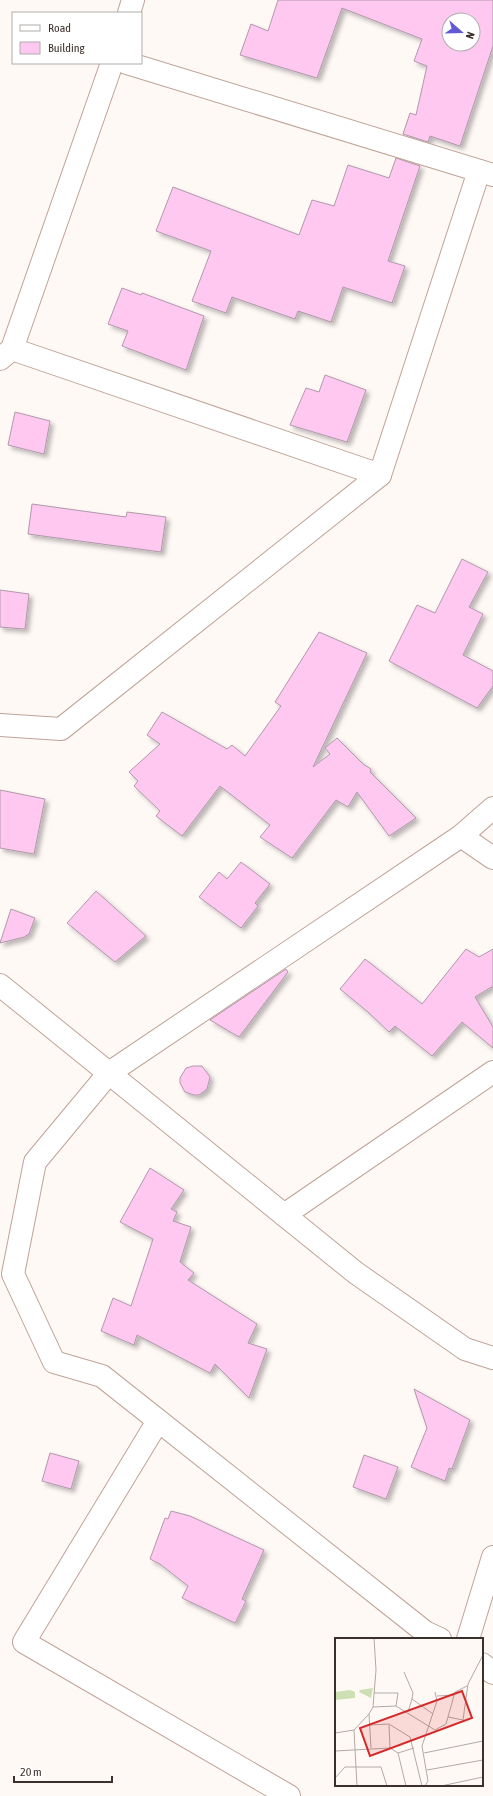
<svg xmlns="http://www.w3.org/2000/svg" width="493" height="1796" viewBox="0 0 493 1796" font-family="'Asap Condensed',sans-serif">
<defs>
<filter id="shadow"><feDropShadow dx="3.5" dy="3.5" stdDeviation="2" flood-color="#0004"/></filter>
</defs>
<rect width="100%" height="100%" fill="#fff9f6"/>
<g fill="#fec8f0" stroke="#b098aa" fill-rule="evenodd" filter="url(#shadow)">
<path d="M278,0h215v46l-33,100 -30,-10 -2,6 -25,-8 7,-21 6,2 11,-49 -13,-5 8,-22 -80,-31 -25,70 -77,-23 11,-31 17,7zM449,20h24v24h-24z"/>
<polygon points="396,158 420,166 388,261 405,266 392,303 343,287 331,322 298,311 295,319 232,297 226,313 192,301 211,251 156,231 173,187 299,235 312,200 334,206 348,165 389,178"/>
<polygon points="122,288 141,295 142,293 204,316 186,370 122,346 128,331 108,324"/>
<polygon points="325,375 366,390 347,442 290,425 306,388 319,392"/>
<polygon points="15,412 50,421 44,454 8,445"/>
<polygon points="32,504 126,517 127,512 166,517 161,552 28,534"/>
<polygon points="462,559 488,572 469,607 483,614 463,655 493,671 493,686 477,708 389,661 417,605 435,613"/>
<polygon points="0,590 29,594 25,629 0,627"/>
<polygon points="319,632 367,653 313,767 330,754 325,748 337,738 363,764 371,769 370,772 416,818 389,836 357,792 348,807 336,800 292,858 260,837 270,825 220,786 182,836 156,816 160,811 134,786 138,781 129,772 160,744 147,735 162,712 227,749 232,745 245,756 281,706 275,702"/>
<polygon points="0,790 45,799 34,854 0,848"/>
<polygon points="241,862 270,884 255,903 258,906 241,928 199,897 219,872 227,879"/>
<polygon points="96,891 146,936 115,962 67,923"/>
<polygon points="11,909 35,918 29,934 24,937 0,943"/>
<polygon points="466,949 479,957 493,949 493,986 475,997 493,1027 493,1048 462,1022 432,1056 395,1026 389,1032 368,1012 340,989 365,959 422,1004"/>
<polygon points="286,969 288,972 239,1037 210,1020"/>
<polygon points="193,1066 202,1066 210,1077 207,1089 199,1095 194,1095 185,1092 180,1083 180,1078 186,1068"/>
<polygon points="150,1168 184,1190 171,1209 177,1212 173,1221 191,1227 180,1262 194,1273 188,1280 257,1324 248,1343 267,1349 249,1398 215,1364 210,1373 137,1335 134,1345 101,1331 113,1298 131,1306 153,1239 120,1222"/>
<polygon points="414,1389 470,1420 452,1469 449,1468 445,1481 411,1467 427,1428"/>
<polygon points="50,1453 79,1461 71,1489 42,1481"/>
<polygon points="364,1455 398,1467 386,1499 353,1487"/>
<polygon points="171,1511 190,1516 264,1550 242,1599 246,1601 235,1623 182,1598 188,1586 160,1564 150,1559 165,1518 168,1519"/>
</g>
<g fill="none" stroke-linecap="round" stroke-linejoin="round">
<defs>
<g id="minor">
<polyline points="129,13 133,0"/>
<polyline points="127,63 493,175"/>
<polyline points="12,349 380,475"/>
<polyline points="0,359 12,349 112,63"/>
<polyline points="0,725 61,729 380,475 479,171"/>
<polyline points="461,836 493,858"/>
<polyline points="0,985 356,1273 465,1349 493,1358"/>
<polyline points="284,1215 493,1072"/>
<polyline points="158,1421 24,1642 289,1796"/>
<polyline points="440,1639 425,1632 102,1376 54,1362 13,1274 35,1162 109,1073 461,836 493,808"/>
<polyline points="468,1639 493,1557"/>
<polyline points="482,1664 493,1673"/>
</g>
</defs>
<use href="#minor" stroke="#bfa398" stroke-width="24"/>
<use href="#minor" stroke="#fff" stroke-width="22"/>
</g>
<g transform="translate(335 1638)">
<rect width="148" height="148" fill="#fff9f6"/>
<path d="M38,50l-2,10 -12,-6 1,-2zM15,52l5,2v6l-20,2v-8z" fill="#cce0b3"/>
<path fill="none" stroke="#b1a9a5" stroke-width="1" d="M69,34l9,21 -1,6M39,55h24l-2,13 39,24 11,-6 9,-32 12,-6M102,58l17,-1M38,69l23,-1M73,74l4,-13 21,15M34,76l2,34M113,79l15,3 5,-36 15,-29M35,87l19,-1 21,13 12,49M54,87l1,23M0,95l19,-3M0,113l55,-3 8,5 8,33M63,115l16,-5M89,115l59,-12M92,132l56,-10M0,140l10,-11h36l6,19M22,148l-3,-56 15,-16 4,-7 3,-37 -2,-32M90,148l3,-5 -6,-35 15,-45 -2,-9M106,148l42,-9"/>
<path fill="#d62828" fill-opacity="0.15" stroke="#d62828" stroke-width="2" d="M127,53l10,27 -102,38 -10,-28z"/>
<rect width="148" height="148" fill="none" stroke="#3c302c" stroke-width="2"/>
</g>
<rect x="12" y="12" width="130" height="52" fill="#ffffff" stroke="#b1acab"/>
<rect x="20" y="25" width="20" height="6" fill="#ffffff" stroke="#b1acab"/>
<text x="48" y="32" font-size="12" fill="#3c302c">Road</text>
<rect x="20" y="42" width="20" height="12" fill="#fec8f0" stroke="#b1acab"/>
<text x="48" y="52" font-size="12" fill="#3c302c">Building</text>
<g transform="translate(461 32) rotate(110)"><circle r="19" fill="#ffffff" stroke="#b1acab"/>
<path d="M0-3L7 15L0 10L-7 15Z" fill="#615ad2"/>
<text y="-6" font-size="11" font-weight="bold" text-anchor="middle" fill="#3c302c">N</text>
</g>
<path d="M14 1776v6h98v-6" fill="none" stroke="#3c302c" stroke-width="2"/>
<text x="20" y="1776" font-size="12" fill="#3c302c" stroke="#ffffff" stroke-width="3" paint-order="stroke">20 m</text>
</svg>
